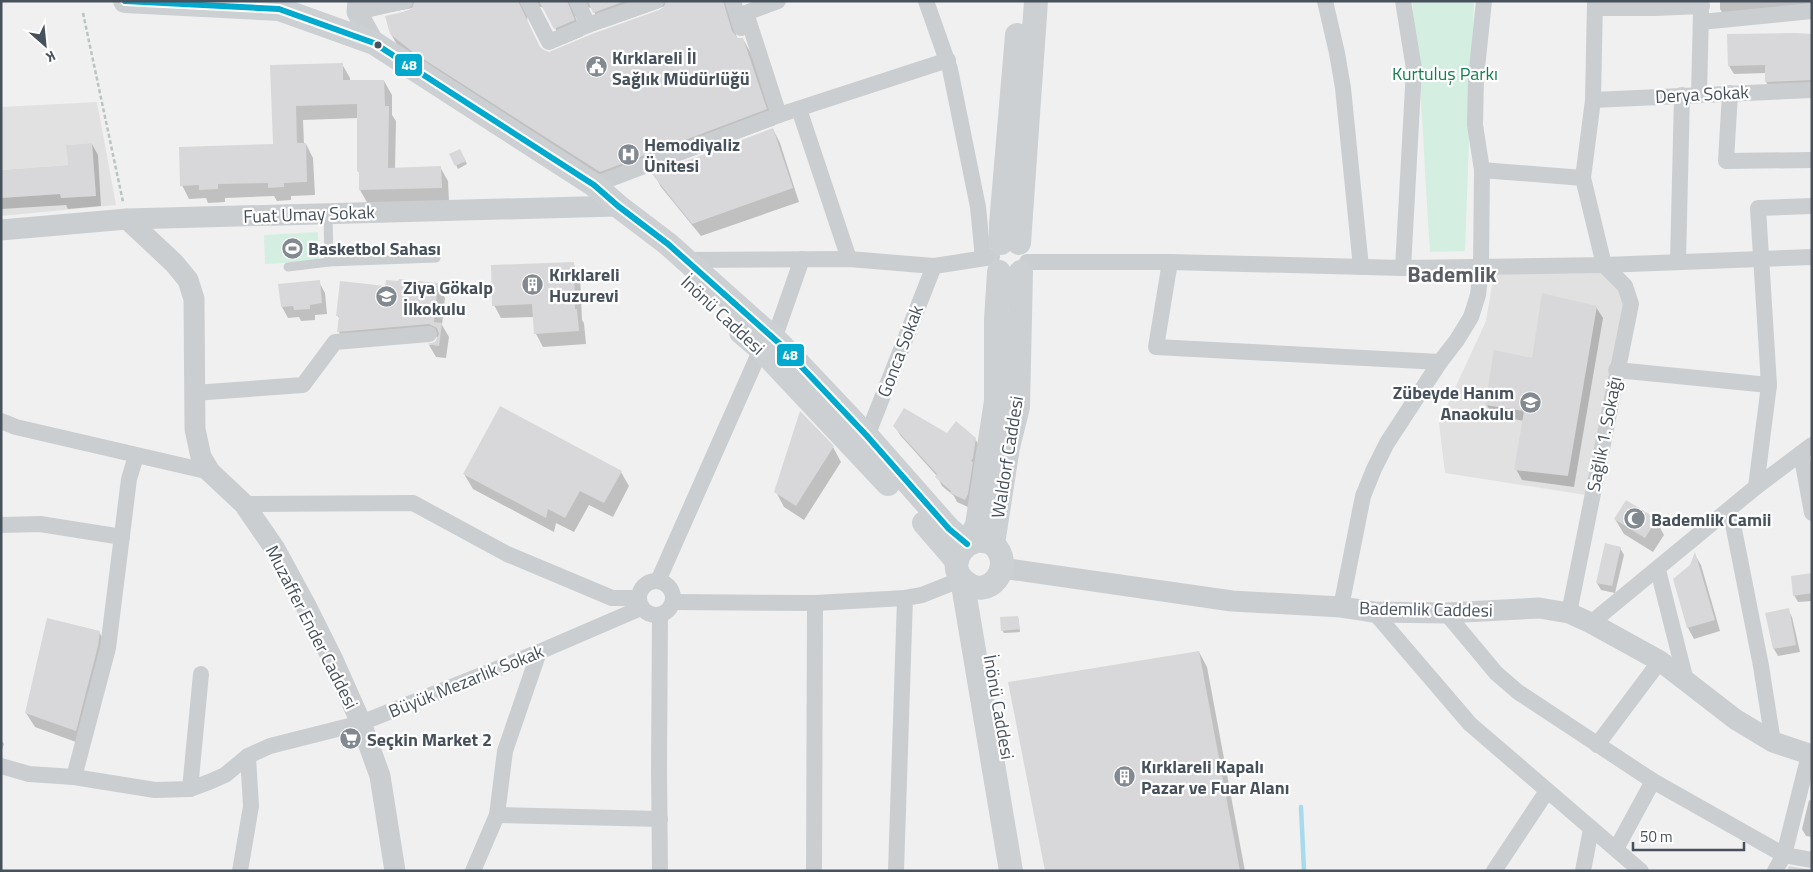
<svg xmlns="http://www.w3.org/2000/svg" width="1813" height="872" viewBox="0 0 1813 872" font-family="'Titillium Web',sans-serif">
<rect width="100%" height="100%" fill="#f0f0f0"/>
<g fill="#e2e1e2">
<polygon points="97,102 116,205 1,216 1,198 60,194 61,198 96,196 92,143 67,145 68,165 1,170 1,107"/>
<polygon points="1604,265 1631,304 1592,496 1445,473 1439,423 1486,321 1495,267"/>
</g>
<g fill="#d4efe1">
<path d="M1412,1h62l-9,250 -35,1c-6,-84 -8,-168 -18,-251z"/>
<polygon points="318,232 319,261 265,264 264,235"/>
</g>
<g fill="#0003" fill-rule="evenodd">
<path d="M385,1h356l-9,20 5,17 6,1 9,16 23,70 -166,62 -209,-137 -9,-16 -4,-17 26,-8v-1l-22,4zM668,5l-8,7 -107,40h-10l-2,-2 -14,-28 1,-10 10,-6 6,2 20,36 19,-8 -8,-20 8,-9 9,1 11,20z"/>
<polygon points="1720,1 1812,1 1812,11 1726,18 1720,9"/>
<polygon points="1812,35 1812,88 1771,90 1766,82 1766,73 1734,74 1729,66"/>
<polygon points="342,64 350,78 350,81 384,81 392,95 392,115 396,121 395,169 440,167 448,181 449,201 368,204 360,190 360,174 358,171 359,118 303,120 304,144 306,144 313,158 315,195 291,196 291,200 277,201 274,196 225,198 225,202 208,203 206,198 189,199 182,185 274,145 272,66"/>
<polygon points="773,129 780,143 799,202 701,236 661,187 654,174"/>
<polygon points="92,144 98,155 101,206 68,209 66,205 1,209 1,171 69,166"/>
<polygon points="460,151 467,164 458,169 451,155"/>
<polygon points="573,263 580,276 582,320 584,323 586,344 543,347 536,334 534,317 501,318 494,305"/>
<polygon points="319,282 325,293 327,314 315,315 315,320 301,321 299,317 288,318 282,307"/>
<polygon points="437,285 445,298 442,325 449,337 446,358 436,357 429,345 436,343 438,338 437,337 346,344 339,332 340,319 337,315 386,287"/>
<polygon points="1596,307 1603,318 1574,487 1522,480 1516,469 1524,421 1493,415 1486,404 1533,360"/>
<polygon points="895,426 975,439 981,448 970,508 957,502 954,496 942,486 937,476 900,435"/>
<polygon points="833,447 841,462 804,520 784,507 776,492"/>
<polygon points="621,472 629,486 613,517 589,505 574,532 556,523 554,532 473,489 464,474"/>
<polygon points="1615,519 1656,520 1664,535 1653,552 1624,534"/>
<polygon points="1620,548 1624,555 1615,593 1601,590 1597,583"/>
<polygon points="1695,555 1701,565 1720,631 1694,639 1688,628"/>
<polygon points="1812,575 1812,601 1798,602 1794,595"/>
<polygon points="1788,610 1792,617 1800,652 1778,656 1774,649 1767,614"/>
<polygon points="1018,617 1020,632 1004,633 1002,630"/>
<polygon points="99,632 108,647 84,745 35,727 26,713"/>
<polygon points="1199,652 1207,667 1245,871 1047,871"/>
<polygon points="1,740 4,744 1,753"/>
<polygon points="1809,800 1812,801 1812,837 1806,836 1802,829"/>
</g>
<g fill="none" stroke-linecap="round" stroke-linejoin="round">
<polyline stroke="#a8daee" stroke-width="4.5" points="1301,807 1304,871"/>
</g>
<g fill="#d8d8da">
<polygon points="415,1 518,1 540,47 544,50 549,52 592,34 659,10 664,7 666,1 723,1 732,31 738,38 743,38 767,109 600,172 414,53 390,34 385,16 408,11 412,8"/>
<polygon points="539,1 567,1 575,20 554,29"/>
<polygon points="588,1 625,1 593,13"/>
<polygon points="1796,33 1812,34 1812,80 1765,82 1765,65 1728,66 1727,34"/>
<polygon points="343,63 343,80 384,80 385,106 389,106 388,168 441,166 442,188 359,190 359,171 357,171 357,104 296,106 297,143 306,143 307,182 284,183 284,187 268,188 268,183 218,184 218,189 199,190 199,185 180,186 179,147 273,144 270,65"/>
<polygon points="773,128 793,188 692,224 652,174"/>
<polygon points="92,143 96,196 61,198 60,194 1,198 1,170 68,165 66,145"/>
<polygon points="460,149 466,161 455,166 449,154"/>
<polygon points="574,262 575,309 577,309 579,331 534,334 532,304 492,306 491,265"/>
<polygon points="399,279 438,283 434,322 442,323 439,346 427,344 435,342 439,334 437,328 429,324 337,332 339,316 336,316 340,281 385,286 386,280 398,281"/>
<polygon points="320,280 322,303 310,305 310,309 294,310 293,306 281,307 278,284"/>
<polygon points="1542,293 1597,306 1568,476 1514,470 1524,411 1485,405 1494,350 1532,358"/>
<polygon points="500,406 622,471 604,503 580,491 565,518 548,509 546,518 463,474"/>
<polygon points="904,408 947,433 956,421 976,438 973,458 971,461 973,462 968,494 965,500 950,493 951,491 935,477 937,474 893,426"/>
<polygon points="800,411 834,446 796,506 774,492"/>
<polygon points="1626,500 1657,519 1645,538 1614,519"/>
<polygon points="1605,543 1621,547 1612,586 1596,583"/>
<polygon points="1695,552 1715,620 1687,628 1673,579 1690,565"/>
<polygon points="1812,573 1812,593 1793,596 1791,576"/>
<polygon points="1789,608 1796,645 1773,649 1765,613"/>
<polygon points="1018,616 1020,629 1001,631 1000,617"/>
<polygon points="47,618 100,631 98,646 76,731 25,713"/>
<polygon points="1199,651 1240,871 1045,871 1008,682"/>
<polygon points="1789,866 1812,870 1812,871 1787,871"/>
</g>
<g fill="none" stroke-linecap="round" stroke-linejoin="round">
<polyline stroke="#b8c5c2" stroke-width="2.5" stroke-dasharray="4 2.5" stroke-linecap="butt" points="83,13 123,202"/>
<g stroke="#cbced1" stroke-width="9">
<polyline points="328,214 329,262"/>
<polyline points="288,267 329,262 436,258"/>
</g>
<g stroke="#cbced1" stroke-width="16">
<polyline points="528,1 549,42 588,25 656,1"/>
<polyline points="577,1 588,25"/>
<polyline points="733,1 741,28"/>
<polyline points="778,1 746,13 779,115"/>
<polyline points="926,1 950,69 978,207 983,258"/>
<polyline points="1325,1 1337,53 1343,88 1361,267"/>
<polyline points="1403,1 1414,69 1403,268"/>
<polyline points="1595,1 1593,100 1583,178 1604,265"/>
<polyline points="1595,8 1655,8 1702,6"/>
<polyline points="357,12 405,1"/>
<polyline points="1701,22 1812,11"/>
<polyline points="1730,93 1726,161 1812,160"/>
<polyline points="1699,95 1701,12"/>
<polyline points="1593,100 1812,90"/>
<polyline points="799,109 849,259"/>
<polyline points="1482,170 1583,178"/>
<polyline points="594,185 779,115 948,60"/>
<polyline points="686,260 849,259 934,266 992,257"/>
<polyline points="1027,262 1170,262 1403,268 1604,265 1812,257"/>
<polyline points="1170,262 1156,347 1440,362"/>
<polyline points="1678,262 1682,95"/>
<polyline points="774,339 802,259"/>
<polyline points="1616,370 1769,385"/>
<polyline points="194,393 303,385 335,342 429,334"/>
<polyline points="1,421 16,427 210,472"/>
<polyline points="867,436 934,266"/>
<polyline points="1801,453 1812,513"/>
<polyline points="1756,487 1769,385 1758,208 1812,206"/>
<polyline points="244,504 413,503 507,554 612,598 638,598"/>
<polyline points="1730,509 1761,666 1773,742"/>
<polyline points="1,525 40,524 122,537"/>
<polyline points="1658,570 1686,681"/>
<circle cx="656" cy="598" r="17"/>
<polyline points="658,581 761,349"/>
<polyline points="673,602 815,603 905,598 922,595 962,579"/>
<polyline points="1341,607 1363,496 1374,469 1387,443 1440,362 1457,340 1471,317 1478,295 1481,268 1482,170 1475,125 1476,78 1484,1"/>
<polyline points="1374,612 1470,724 1641,871"/>
<polyline points="1446,613 1496,673 1518,692 1653,781 1784,855 1812,860"/>
<polyline points="1569,613 1631,304 1625,286 1604,265"/>
<polyline points="660,615 659,767 660,871"/>
<polyline points="1591,623 1756,487 1812,445"/>
<polyline points="1597,745 1660,661"/>
<polyline points="1,766 29,774 74,777 155,790 190,789 209,782 225,775 248,756 270,746 361,723 539,652 641,608"/>
<polyline points="74,777 108,648 129,479 136,456"/>
<polyline points="190,789 201,674"/>
<polyline points="497,815 660,819"/>
<polyline points="1616,849 1653,781"/>
<polyline points="240,871 251,806 248,756"/>
<polyline points="473,871 497,815 505,751 539,652"/>
<polyline points="814,871 815,603"/>
<polyline points="896,871 905,598"/>
<polyline points="1494,871 1547,791"/>
<polyline points="1583,871 1591,829"/>
<polyline points="1775,871 1784,855 1809,755"/>
</g>
<g stroke="#cbced1" stroke-width="21">
<polyline points="358,1 357,12 374,43"/>
<polyline points="127,219 174,263 188,280 194,299 195,429 201,457 210,472 244,504 275,549 306,606 333,660 361,723 380,776 395,871"/>
<polyline points="1,230 127,219 618,206"/>
<polyline points="1002,568 1232,601 1341,607 1374,612 1446,613 1539,608 1569,613 1591,623 1660,661 1735,719 1773,742 1812,755"/>
</g>
<g stroke="#ccd0d3" stroke-width="24">
<polyline points="125,1 279,9 374,43 594,185 618,206 668,244 780,344 867,436 949,529 967,544"/>
<polyline points="1001,243 1001,224 1017,35"/>
<polyline points="1019,243 1036,1"/>
<polyline points="741,332 761,349 888,484"/>
<polyline points="924,523 956,560"/>
<polyline points="967,544 977,525 996,401 996,320 999,272"/>
<path d="M993,544c-25,-14 -49,19 -29,37 24,22 53,-15 29,-37l15,-97 10,-40 3,-135"/>
<polyline points="962,579 1011,871"/>
</g>
<defs>
<polyline id="bus-1" points="125,1 279,9 374,43 594,185 618,206 668,244 780,344 867,436 949,529 967,544"/>
</defs>
<use href="#bus-1" stroke="#fff" stroke-width="10"/>
<use href="#bus-1" stroke="#00a9ce" stroke-width="6"/>
</g>
<defs>
<symbol id="civic-disc" viewBox="-11 -11 22 22"><circle r="9.5" fill="#828990" stroke="#fff"/><path d="M-.6-6.5H3V-4.5H.6V-3L4-1V1h2V6H-6V1h2V-1L-.6-3ZM-1.2 2.5V6h2.4V2.5Z" fill="#fff"/></symbol>
<symbol id="hospital-disc" viewBox="-11 -11 22 22"><circle r="9.5" fill="#828990" stroke="#fff"/><path d="M-5-5h3v3.5h4V-5h3V5h-3V1.5h-4V5h-3Z" fill="#fff"/></symbol>
<symbol id="stadium-disc" viewBox="-11 -11 22 22"><circle r="9.5" fill="#828990" stroke="#fff"/><path d="M0-5a6.5 5 0 1 0 0 10a6.5 5 0 1 0 0-10ZM-3.5-1.8h7v3.6h-7Z" fill="#fff"/></symbol>
<symbol id="building-disc" viewBox="-11 -11 22 22"><circle r="9.5" fill="#828990" stroke="#fff"/><path d="M-4-6H4V6H1V3H-1V6H-4ZM-2.5-4.3h1.7v1.8h-1.7ZM.8-4.3h1.7v1.8H.8ZM-2.5-1h1.7V.8h-1.7ZM.8-1h1.7V.8H.8Z" fill="#fff"/></symbol>
<symbol id="school-disc" viewBox="-11 -11 22 22"><circle r="9.5" fill="#828990" stroke="#fff"/><path d="M0-5L7-2L0 1L-7-2ZM-4 1L0 2.5L4 1V4Q0 6-4 4Z" fill="#fff"/></symbol>
<symbol id="mosque-disc" viewBox="-11 -11 22 22"><circle r="9.5" fill="#828990" stroke="#fff"/><path d="M3.5-4.9A6 6 0 1 0 3.5 4.9A5 5 0 1 1 3.5-4.9Z" fill="#fff"/></symbol>
<symbol id="supermarket-disc" viewBox="-11 -11 22 22"><circle r="9.5" fill="#828990" stroke="#fff"/><path d="M-6-5.5h2.5l.6 2H6L4.5 2H-2.5L-4.4-4H-6ZM-1.5 3.2a1.3 1.3 0 1 0 .1 0ZM3 3.2a1.3 1.3 0 1 0 .1 0Z" fill="#fff"/></symbol>
</defs>
<g fill-rule="evenodd">
<use href="#civic-disc" x="584" y="54" width="25" height="25"/>
<use href="#hospital-disc" x="616" y="142" width="25" height="25"/>
<use href="#stadium-disc" x="280" y="236" width="25" height="25"/>
<use href="#building-disc" x="520" y="272" width="25" height="25"/>
<use href="#school-disc" x="374" y="284" width="25" height="25"/>
<use href="#school-disc" x="1518" y="390" width="25" height="25"/>
<use href="#mosque-disc" x="1622" y="506" width="25" height="25"/>
<use href="#supermarket-disc" x="338" y="726" width="25" height="25"/>
<use href="#building-disc" x="1112" y="764" width="25" height="25"/>
</g>
<circle fill="#47515c" stroke="#fff" stroke-width="2" cx="378" cy="45" r="4.5"/>
<g text-anchor="middle" dominant-baseline="central" stroke-width="4.5" stroke-linejoin="round" paint-order="stroke">
<g font-size="18" font-weight="bold" fill="#47515c" stroke="#fff" text-anchor="start">
<text x="612" y="57">Kırklareli İl<tspan x="612" dy="21">Sağlık Müdürlüğü</tspan></text>
<text x="644" y="144">Hemodiyaliz<tspan x="644" dy="21">Ünitesi</tspan></text>
<text x="308" y="248">Basketbol Sahası</text>
<text x="549" y="274">Kırklareli<tspan x="549" dy="21">Huzurevi</tspan></text>
<text x="403" y="287">Ziya Gökalp<tspan x="403" dy="21">İlkokulu</tspan></text>
<text x="1514" y="392" text-anchor="end">Zübeyde Hanım<tspan x="1514" dy="21">Anaokulu</tspan></text>
<text x="1651" y="519">Bademlik Camii</text>
<text x="367" y="739">Seçkin Market 2</text>
<text x="1141" y="766">Kırklareli Kapalı<tspan x="1141" dy="21">Pazar ve Fuar Alanı</tspan></text>
</g>
<g font-size="18" fill="#167f52" stroke="#fff">
<text x="1445" y="73">Kurtuluş Parkı</text>
</g>
<g font-size="18" fill="#47515c" stroke="#fff">
<text transform="translate(1702 94) rotate(-3)">Derya Sokak</text>
<text transform="translate(309 214) rotate(-2)">Fuat Umay Sokak</text>
<text transform="translate(723 315) rotate(43)">İnönü Caddesi</text>
<text transform="translate(900 351) rotate(-69)">Gonca Sokak</text>
<text transform="translate(1604 434) rotate(-79)">Sağlık 1. Sokağı</text>
<text transform="translate(1007 457) rotate(-81)">Waldorf Caddesi</text>
<text transform="translate(1426 609) rotate(1)">Bademlik Caddesi</text>
<text transform="translate(312 627) rotate(63)">Muzaffer Ender Caddesi</text>
<text transform="translate(466 681) rotate(-22)">Büyük Mezarlık Sokak</text>
<text transform="translate(999 707) rotate(80)">İnönü Caddesi</text>
</g>
<g font-size="22" font-weight="bold" fill="#5b5e64" stroke="#fff">
<text x="1452" y="274">Bademlik</text>
</g>
</g>
<g stroke="#fff" stroke-width="2">
<rect x="394" y="53" width="29" height="24" rx="5" fill="#00a9ce"/>
<rect x="776" y="343" width="29" height="24" rx="5" fill="#00a9ce"/>
</g>
<g font-size="14" text-anchor="middle" font-weight="bold" fill="#fff">
<text x="409" y="70">48</text>
<text x="790" y="360">48</text>
</g>
<rect width="1813" height="872" fill="none" stroke="#47515c" stroke-width="5"/>
<g transform="translate(45 45) rotate(153)" stroke="#ffffff" stroke-width="4" paint-order="stroke">
<path d="M0-4L9 19L0 12L-9 19Z" fill="#47515c"/>
<text y="-8" font-size="14" font-weight="bold" text-anchor="middle" fill="#47515c">K</text>
</g>
<path d="M1633 842v8h111v-8" fill="none" stroke="#47515c" stroke-width="2.5"/>
<text x="1640" y="842" font-size="15" fill="#47515c" stroke="#ffffff" stroke-width="4" paint-order="stroke">50 m</text>
</svg>
